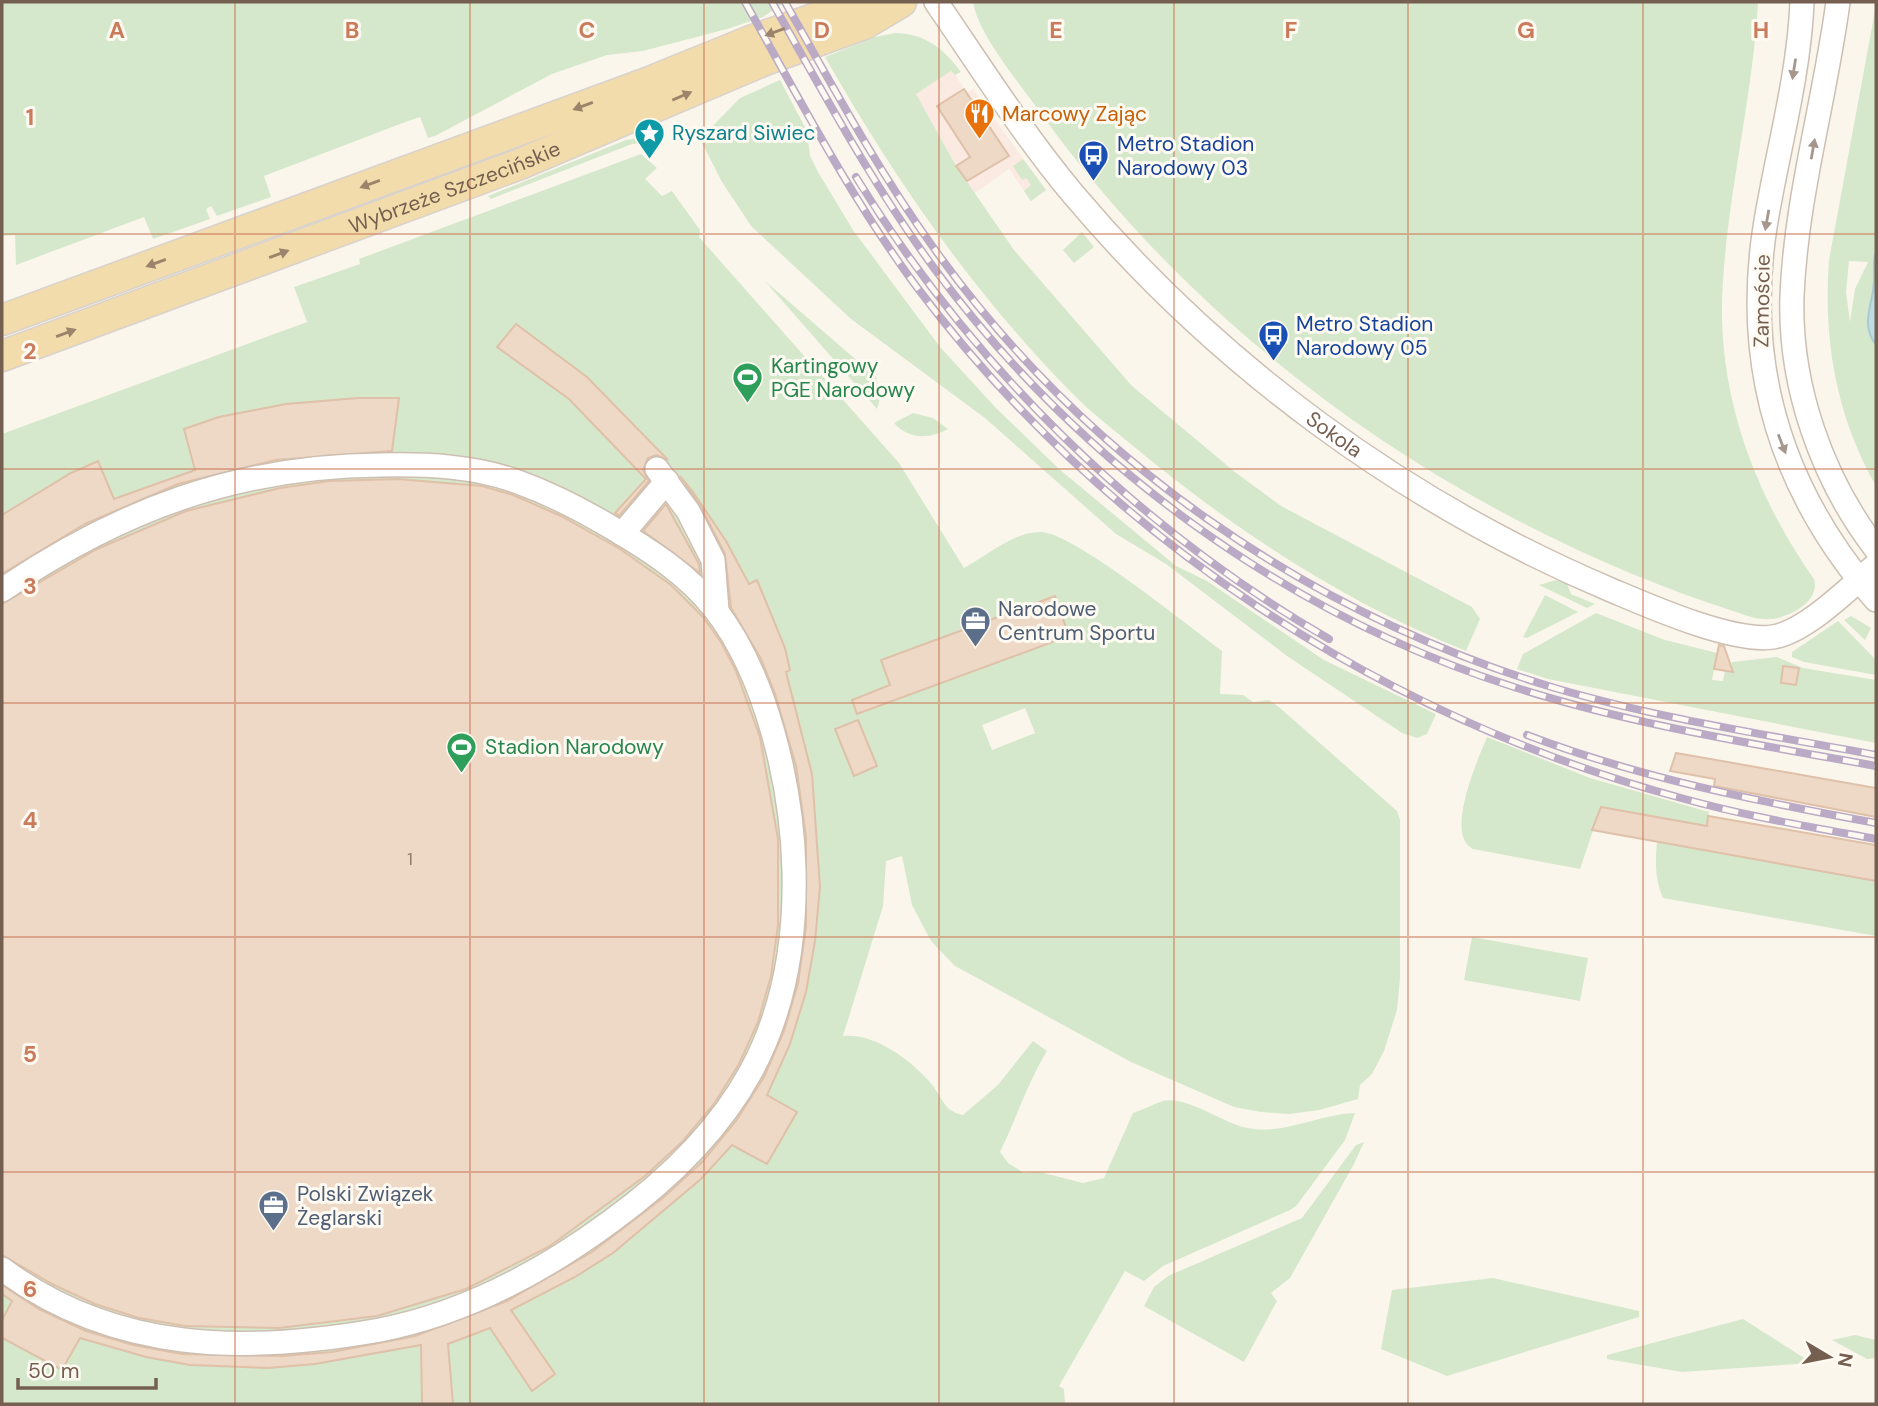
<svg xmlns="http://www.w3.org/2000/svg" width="1878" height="1406" viewBox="0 0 1878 1406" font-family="'DM Sans',sans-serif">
<rect width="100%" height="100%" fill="#fbf6ec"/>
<polygon fill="#faeae1" points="952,70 967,93 973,89 1046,190 1031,201 1009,169 972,195 915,93"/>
<g fill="#d5e8cb" fill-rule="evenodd">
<polygon points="2,2 785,2 763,17 727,29 643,51 607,55 552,74 435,136 428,138 420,117 408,121 264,176 271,197 217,216 211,206 206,209 210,219 153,239 144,217 16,265 15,235 2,236"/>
<path d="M973,2h785c-5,93 -29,186 -35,279 -8,108 30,211 91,298 7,22 -24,38 -42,40 -12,1 -22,-2 -33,-6 -274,-88 -528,-264 -697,-498 -20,-29 -64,-80 -69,-113z"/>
<path d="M1876,5v481c-40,-70 -53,-147 -47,-226zM1849,261l19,1 -13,27 -5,33 -4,-30z"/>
<path d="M895,33c30,0 50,17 66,39l-6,3 -4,-4 -35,23 40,72 58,84 118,136 103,86 46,34 191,101 8,12 -14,32c-125,-50 -236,-124 -339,-210 -19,-16 -39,-31 -56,-49 -97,-98 -178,-215 -246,-335l50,-20z"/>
<polygon points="780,80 807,131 810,156 818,172 853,230 940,347 996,408 1059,469 1176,566 1207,581 1324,660 1436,714 1427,734 1417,738 1402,733 1287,656 1166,564 1116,534 985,418 851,319 751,226 722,182 700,139 740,98"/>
<polygon points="639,138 652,142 632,144 491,199 488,196 626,140"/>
<path d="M641,154l16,14 -12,11 17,17 10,-5 28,39 -1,7 200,226 65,105c22,-12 53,-38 78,-36 33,2 148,95 180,119l-2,43 23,1 10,7 16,-2 11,8 117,103 3,9v158l-3,32 -13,41 -12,23 -12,11 -2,14 -39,11 -30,4 -28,-2 -27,-5 -103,-45 -176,-96 -24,-25 -19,-36 -10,-49 -16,5 -3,45 -40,130c31,-3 65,22 86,45 13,14 13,30 34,34l35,-30 35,-44 14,10c-20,33 -30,66 -47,101l8,11 16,10 16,-1 43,11 21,-5 29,-65c10,-3 20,-9 30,-12 26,-6 63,26 91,28 34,4 67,-15 101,-16l-10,27 -48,65 -7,5 -127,56 -19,15 -19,-10 -66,115 5,3 1,15h-1063v-970l305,-112 -13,-35 66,-23 -1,-5zM1025,708l10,25 -43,17 -10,-25z"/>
<polygon points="1023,159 1046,190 1031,201 1024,191 1031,185 1026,178 1022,180 1013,166"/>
<polygon points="1082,232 1094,247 1074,263 1063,250"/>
<polygon points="765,281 876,377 881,395 877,409"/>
<path d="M913,413l20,5 15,11c-18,10 -39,11 -54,-6z"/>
<polygon points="1556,580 1567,584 1571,594 1595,604 1587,608 1539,585"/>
<polygon points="1545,595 1578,612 1527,638 1523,637"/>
<polygon points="1596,613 1665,640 1717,653 1712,680 1723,681 1725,670 1731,671 1732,662 1777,657 1803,668 1876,680 1876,743 1548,679 1517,669 1523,654"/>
<polygon points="1851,616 1871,628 1865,640 1844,620"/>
<polygon points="1838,621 1876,660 1876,675 1804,662 1792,657 1792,652"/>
<path d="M1487,737l103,41 119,34 -2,14 -106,-19 -21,62 -107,-20c-29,-14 5,-90 14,-112z"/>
<path d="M1657,842l219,39v55l-213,-38c-8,-17 -8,-38 -6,-56z"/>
<polygon points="1472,937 1588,958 1580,1001 1464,980"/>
<polygon points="1364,1142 1354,1164 1290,1278 1271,1293 1277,1301 1244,1362 1144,1306 1154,1287 1168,1276 1302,1218 1356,1145"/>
<polygon points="1493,1278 1639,1311 1639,1317 1447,1376 1381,1349 1392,1290"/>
<polygon points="1743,1319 1812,1363 1682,1372 1607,1359 1607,1355"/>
<polygon points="1855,1335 1876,1340 1876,1358 1867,1359 1832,1340"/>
</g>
<path fill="#c1dce4" stroke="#a8cbd4" stroke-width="2" d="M1876,252v93c-17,-23 -2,-41 -2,-65 1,-12 -2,-17 2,-28z"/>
<g fill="#eed8c6" stroke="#dfc0a8" stroke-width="2">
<polygon points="964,89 1009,156 967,181 956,166 970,157 937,106"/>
<polygon points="516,324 587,377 668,460 656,455 648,458 643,470 649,481 619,516 615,513 646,479 569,399 497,347"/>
<polygon points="358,398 399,398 392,451 276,460 178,484 85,524 2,574 2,515 71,473 98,461 114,499 195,470 184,429 219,417 286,404"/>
<polygon points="680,476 693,492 726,541 749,584 757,580 785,648 790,670 786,672 812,774 820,887 815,941 806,992 790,1044 767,1095 797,1112 767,1164 732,1145 701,1179 613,1253 575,1277 511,1310 555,1374 532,1391 490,1328 448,1344 453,1404 422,1404 421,1345 315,1364 268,1368 190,1365 146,1357 80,1338 62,1370 2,1338 2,1320 12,1301 2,1294 2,1285 39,1309 86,1331 133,1345 182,1354 282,1356 332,1352 415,1336 507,1301 592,1252 664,1197 703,1161 736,1121 764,1077 784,1031 798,983 806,927 806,837 796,766 775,694 761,659 731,608 725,554 700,505"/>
<polygon points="398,479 482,486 513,495 561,516 620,549 671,585 703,617 721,642 736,671 760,737 778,839 778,926 771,976 758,1022 739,1064 714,1104 683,1141 645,1176 550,1246 466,1289 377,1316 279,1328 185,1326 139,1318 95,1304 52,1284 2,1255 2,604 97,549 186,511 280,488 329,481"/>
<polygon points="666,504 699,564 700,573 643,531"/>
<polygon points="1055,596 1069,636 857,714 852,700 890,685 881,660"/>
<polygon points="1719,645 1724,646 1733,672 1714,669"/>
<polygon points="1783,666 1799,668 1796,685 1781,683"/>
<polygon points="858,720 877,766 854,776 835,729"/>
<polygon points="1676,753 1876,788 1876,817 1714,786 1715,779 1670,771"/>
<polygon points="1601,807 1707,826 1708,816 1876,845 1876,881 1592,830"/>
</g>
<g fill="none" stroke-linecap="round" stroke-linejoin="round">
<defs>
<g id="minor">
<path id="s1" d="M936,2c44,64 87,132 137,192 145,172 332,309 538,396 38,16 121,53 162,47 33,-5 77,-50 103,-72"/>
<path d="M1802,2c-3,75 -25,151 -37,225 -22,142 17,265 111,373"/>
<path d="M1838,2c-13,98 -42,195 -46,294 -3,89 30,183 84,253"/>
<polyline points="657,469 688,511 713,560 717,610"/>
<polyline points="622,534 667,481"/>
<path d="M2,590c118,-80 235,-124 379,-125 45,-1 94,1 137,17 33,12 66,29 96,47 37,22 73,45 100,79 53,67 78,179 80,262 4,159 -57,260 -184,352 -68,50 -147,92 -230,108 -134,24 -265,23 -378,-61"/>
</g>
<g id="major">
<polyline points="2,320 647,83 753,40 863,2"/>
<path id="s2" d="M2,356l518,-192 245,-104 99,-36 37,-22"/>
</g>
</defs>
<use href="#minor" stroke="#cdbfb2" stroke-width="26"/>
<use href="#major" stroke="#d8d2ce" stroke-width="33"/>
<use href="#minor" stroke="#fff" stroke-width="23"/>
<use href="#major" stroke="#f3dcab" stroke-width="30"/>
<defs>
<g id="rail">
<path d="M745,2c54,96 105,195 171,284 188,251 463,430 765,512 64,18 130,29 195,41"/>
<path d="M772,2c51,90 100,182 162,266 144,195 351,347 583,420 117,37 238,56 359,78"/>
<path d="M785,2c47,83 92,167 148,245 151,212 373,366 622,441 105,31 214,47 321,67"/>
<path d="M856,177c116,189 280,350 473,462"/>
<path d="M1527,735c113,43 230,66 349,88"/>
</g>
</defs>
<use href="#rail" stroke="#baaac5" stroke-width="8"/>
<use href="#rail" stroke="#fefaf2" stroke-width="5" stroke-dasharray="16" stroke-linecap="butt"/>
</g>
<defs><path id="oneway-solid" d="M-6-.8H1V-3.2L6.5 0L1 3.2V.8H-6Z" transform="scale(1.75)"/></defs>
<g fill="#9b846b">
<use href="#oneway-solid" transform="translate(775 32) rotate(160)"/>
<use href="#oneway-solid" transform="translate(682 96) rotate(-23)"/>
<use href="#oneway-solid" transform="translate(583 106) rotate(160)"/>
<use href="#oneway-solid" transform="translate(370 184) rotate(160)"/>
<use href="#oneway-solid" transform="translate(279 254) rotate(-20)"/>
<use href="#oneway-solid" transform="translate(156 263) rotate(160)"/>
<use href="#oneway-solid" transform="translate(66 333) rotate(-20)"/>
</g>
<g fill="#a5978d">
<use href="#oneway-solid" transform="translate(1794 69) rotate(99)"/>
<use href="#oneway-solid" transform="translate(1813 149) rotate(-80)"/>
<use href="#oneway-solid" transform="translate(1767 220) rotate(100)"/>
<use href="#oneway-solid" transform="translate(1782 444) rotate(69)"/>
</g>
<path fill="none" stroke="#ca7b5b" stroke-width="2" stroke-opacity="0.55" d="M235,2v1402M470,2v1402M704,2v1402M939,2v1402M1174,2v1402M1408,2v1402M1643,2v1402M2,234h1874M2,469h1874M2,703h1874M2,937h1874M2,1172h1874"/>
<defs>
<symbol id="restaurant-pin" viewBox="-11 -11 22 30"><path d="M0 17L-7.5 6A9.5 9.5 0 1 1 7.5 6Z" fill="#e8710a" stroke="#fefaf2"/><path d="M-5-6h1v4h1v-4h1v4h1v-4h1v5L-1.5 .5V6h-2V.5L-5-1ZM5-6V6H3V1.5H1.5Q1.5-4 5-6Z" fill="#fff"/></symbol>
<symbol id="sight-pin" viewBox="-11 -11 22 30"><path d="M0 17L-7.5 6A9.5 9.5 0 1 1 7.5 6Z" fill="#0f9aa8" stroke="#fefaf2"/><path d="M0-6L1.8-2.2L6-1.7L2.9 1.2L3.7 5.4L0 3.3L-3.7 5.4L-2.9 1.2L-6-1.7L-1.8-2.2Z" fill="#fff"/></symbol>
<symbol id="bus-pin" viewBox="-11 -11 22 30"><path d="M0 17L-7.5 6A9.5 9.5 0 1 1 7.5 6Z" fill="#1a4fb4" stroke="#fefaf2"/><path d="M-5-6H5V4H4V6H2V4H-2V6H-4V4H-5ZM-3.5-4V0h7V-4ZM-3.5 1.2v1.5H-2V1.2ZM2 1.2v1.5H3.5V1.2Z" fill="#fff"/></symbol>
<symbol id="stadium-pin" viewBox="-11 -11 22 30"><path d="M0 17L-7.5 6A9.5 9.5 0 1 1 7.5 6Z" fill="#2e9e5b" stroke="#fefaf2"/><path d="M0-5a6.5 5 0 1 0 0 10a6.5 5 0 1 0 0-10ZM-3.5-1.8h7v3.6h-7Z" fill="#fff"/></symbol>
<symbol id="office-pin" viewBox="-11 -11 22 30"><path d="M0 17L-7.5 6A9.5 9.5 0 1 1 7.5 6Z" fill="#5c6f8a" stroke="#fefaf2"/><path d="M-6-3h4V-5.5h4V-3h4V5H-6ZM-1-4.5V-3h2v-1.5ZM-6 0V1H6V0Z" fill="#fff"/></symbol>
</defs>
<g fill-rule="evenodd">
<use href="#restaurant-pin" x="962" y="96" width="35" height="47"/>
<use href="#sight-pin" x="632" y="116" width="35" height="47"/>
<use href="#bus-pin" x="1076" y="138" width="35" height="47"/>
<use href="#bus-pin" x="1256" y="318" width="35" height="47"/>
<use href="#stadium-pin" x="730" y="360" width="35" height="47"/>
<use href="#office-pin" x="958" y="604" width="35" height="47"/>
<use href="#stadium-pin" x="444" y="730" width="35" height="47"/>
<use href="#office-pin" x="256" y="1188" width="35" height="47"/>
</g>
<g text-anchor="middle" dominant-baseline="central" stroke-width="6" stroke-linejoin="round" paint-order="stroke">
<g font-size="18" fill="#937d6e">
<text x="410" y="859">1</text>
</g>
<g font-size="21" fill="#c56008" stroke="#fefaf2" text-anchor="start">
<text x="1002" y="114">Marcowy Zając</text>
</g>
<g font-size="21" fill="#0d838f" stroke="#fefaf2" text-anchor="start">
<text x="672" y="133">Ryszard Siwiec</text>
</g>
<g font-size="21" fill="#164399" stroke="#fefaf2" text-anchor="start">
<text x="1117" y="144">Metro Stadion<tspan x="1117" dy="24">Narodowy 03</tspan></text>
<text x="1296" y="324">Metro Stadion<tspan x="1296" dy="24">Narodowy 05</tspan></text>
</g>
<g font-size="21" fill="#755f50" stroke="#fefaf2">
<text stroke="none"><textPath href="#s2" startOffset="483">Wybrzeże Szczecińskie</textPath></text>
<text transform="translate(1762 301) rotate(-89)">Zamoście</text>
<text stroke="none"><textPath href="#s1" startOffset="592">Sokola</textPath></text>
</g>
<g font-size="21" fill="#27864d" stroke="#fefaf2" text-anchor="start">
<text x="771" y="366">Kartingowy<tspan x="771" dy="24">PGE Narodowy</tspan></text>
<text x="485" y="747">Stadion Narodowy</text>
</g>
<g font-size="21" fill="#4e5e75" stroke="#fefaf2" text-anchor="start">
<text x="998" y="609">Narodowe<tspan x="998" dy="24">Centrum Sportu</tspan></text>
<text x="297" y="1194">Polski Związek<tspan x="297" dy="24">Żeglarski</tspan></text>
</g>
</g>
<g font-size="23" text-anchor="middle" font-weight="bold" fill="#ca7b5b" stroke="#fefaf2" stroke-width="6" stroke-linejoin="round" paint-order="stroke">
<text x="117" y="38">A</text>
<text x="352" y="38">B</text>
<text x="587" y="38">C</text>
<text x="822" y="38">D</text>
<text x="1056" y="38">E</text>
<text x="1291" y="38">F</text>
<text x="1526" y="38">G</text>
<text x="1761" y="38">H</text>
<text x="30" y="125">1</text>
<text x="30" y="359">2</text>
<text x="30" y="594">3</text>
<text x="30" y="828">4</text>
<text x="30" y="1062">5</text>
<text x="30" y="1297">6</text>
</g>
<rect width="1878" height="1406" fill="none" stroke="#755f50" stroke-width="7"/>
<g transform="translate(1829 1357) rotate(100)" stroke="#fefaf2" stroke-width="5" paint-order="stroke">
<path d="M0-5L12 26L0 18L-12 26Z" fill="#755f50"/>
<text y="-10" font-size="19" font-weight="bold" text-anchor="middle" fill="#755f50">N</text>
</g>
<path d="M18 1378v10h138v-10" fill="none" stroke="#755f50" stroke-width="3.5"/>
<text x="28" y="1378" font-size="21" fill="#755f50" stroke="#fefaf2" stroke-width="5" paint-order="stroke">50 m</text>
</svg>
